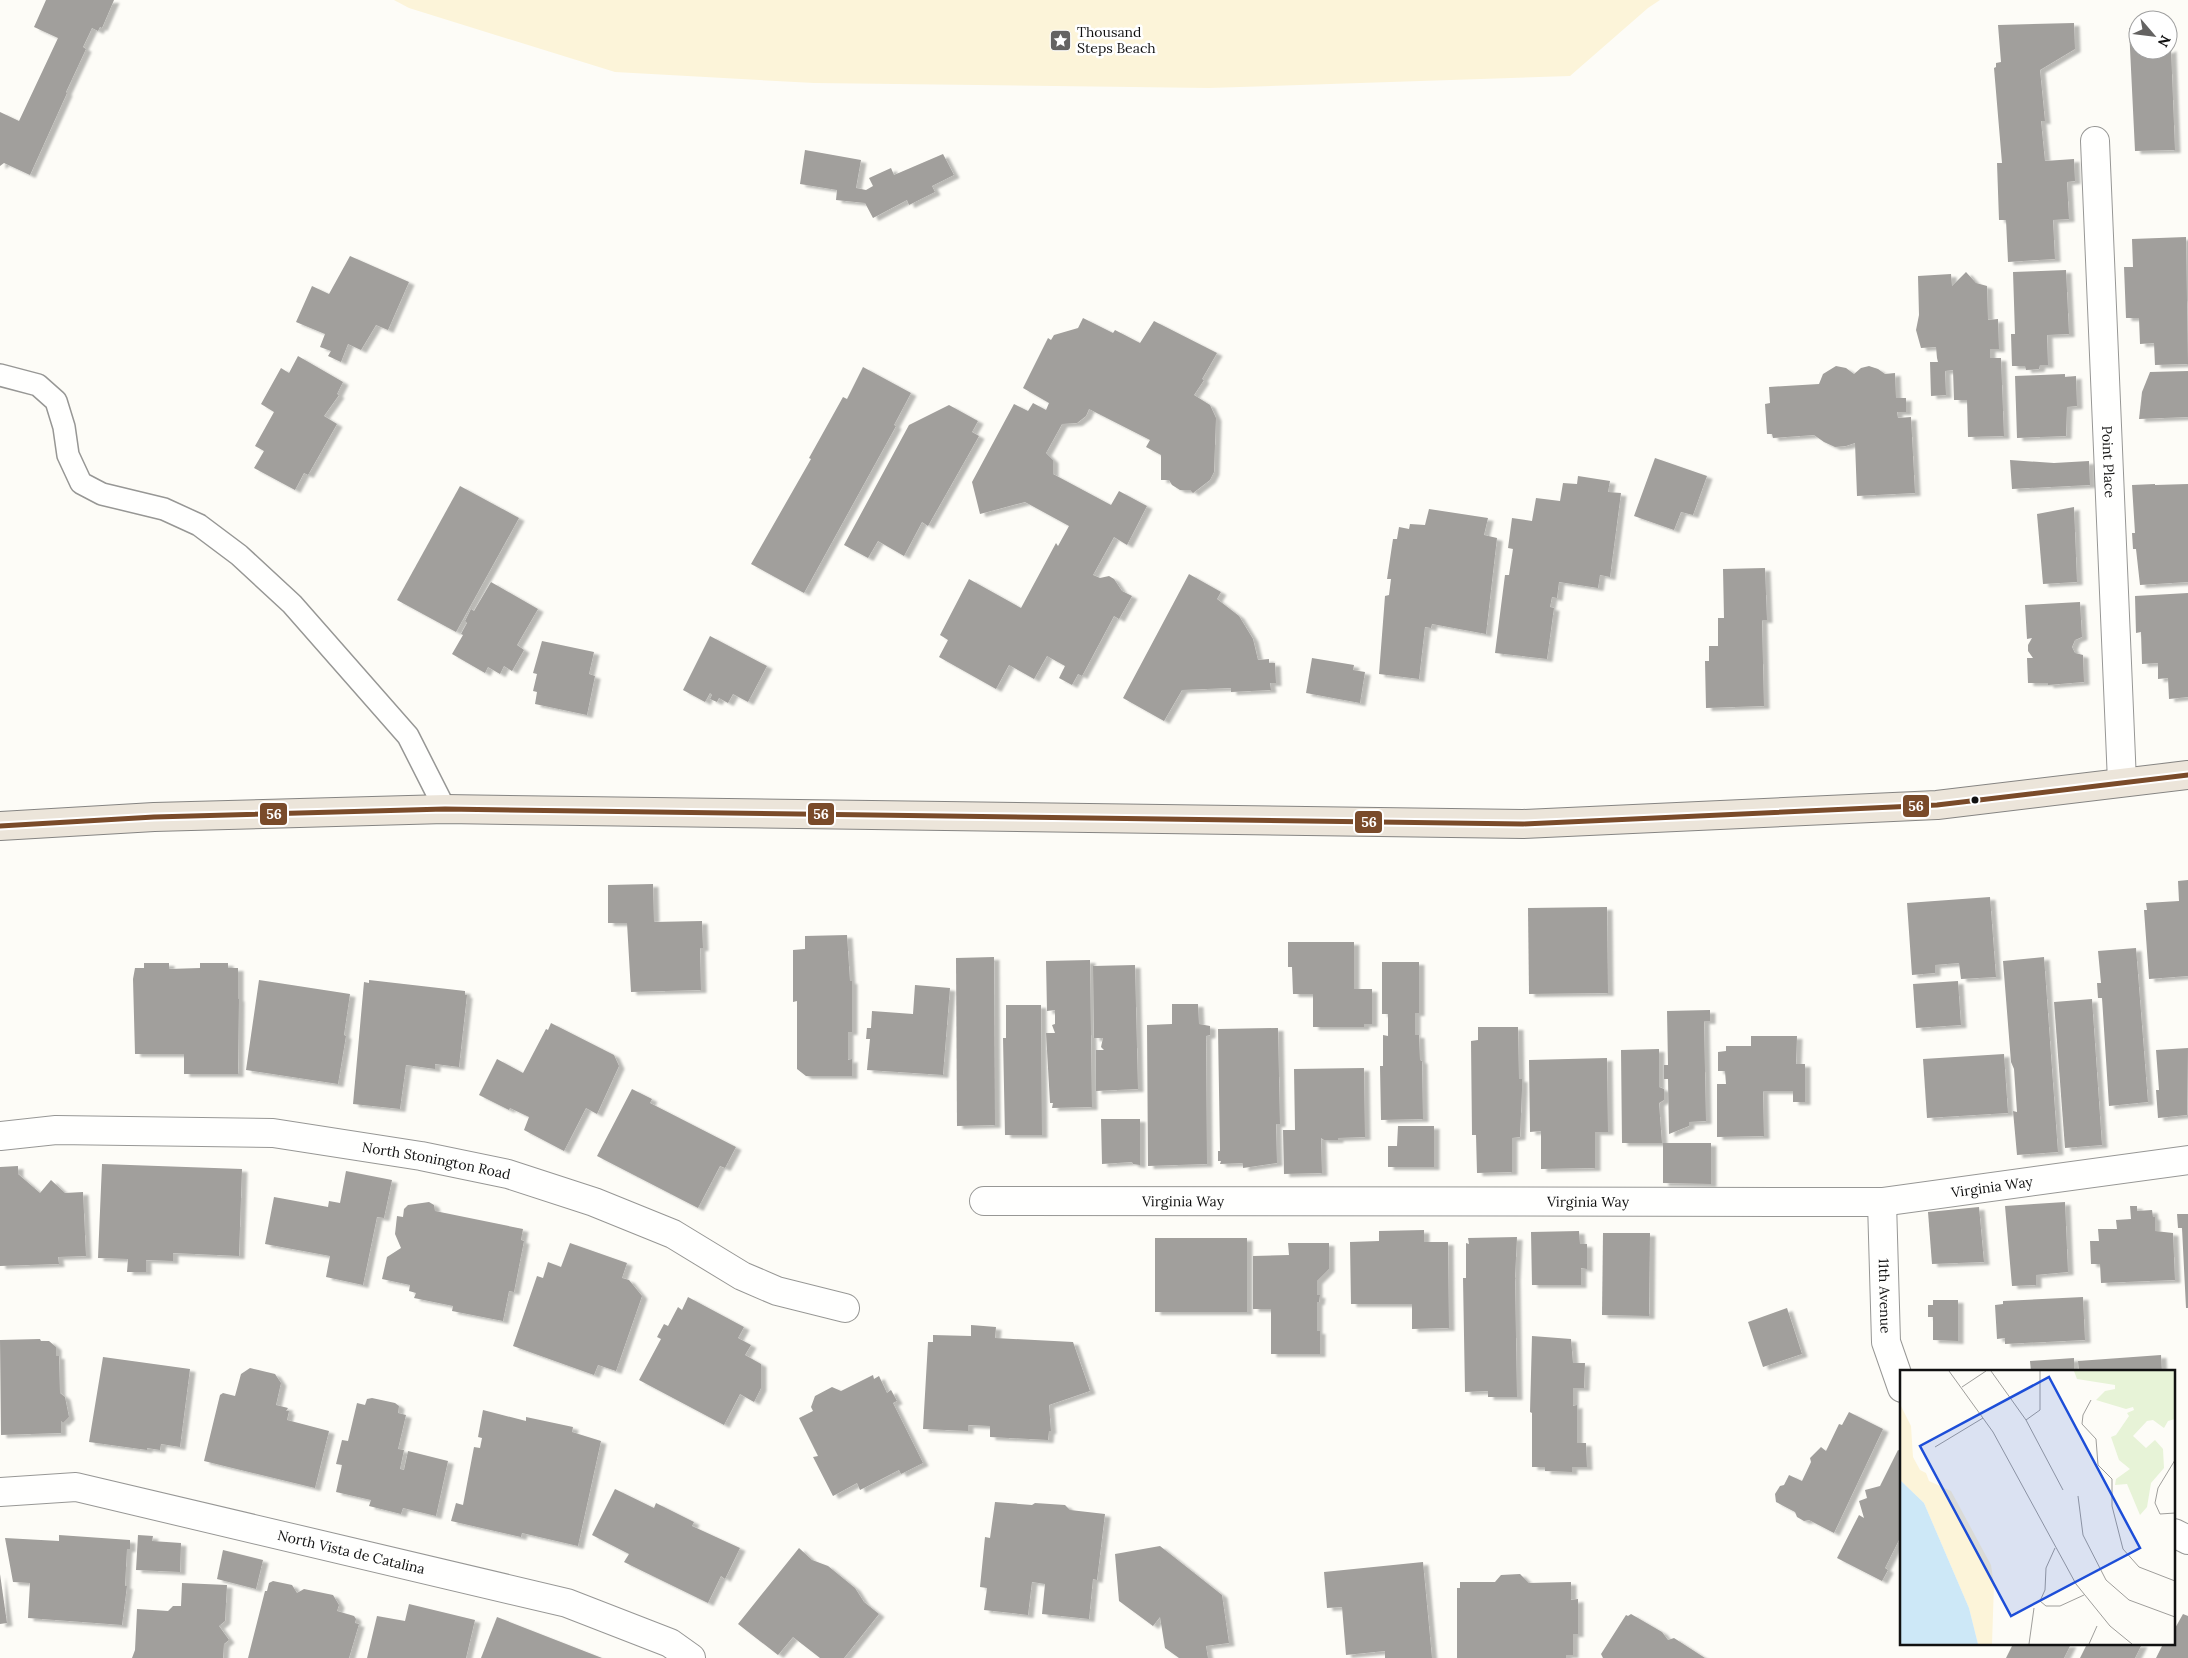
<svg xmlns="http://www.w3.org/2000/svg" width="2188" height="1658" viewBox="0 0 2188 1658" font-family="Lora,serif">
<defs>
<filter id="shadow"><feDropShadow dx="5.5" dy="3" stdDeviation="1" flood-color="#0004"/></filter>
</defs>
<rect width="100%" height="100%" fill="#fdfcf7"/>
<polygon fill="#fcf4d9" points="394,0 1660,0 1648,8 1570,76 1209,88 814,83 615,72 409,8"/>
<g fill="#a19f9c" filter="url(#shadow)">
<polygon points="46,0 114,0 102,28 100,27 98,31 92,28 83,47 86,49 66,92 67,93 30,175 4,163 0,166 0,112 19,121 58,38 34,27"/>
<polygon points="2074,23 2075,49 2040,70 2045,121 2041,121 2045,161 2074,159 2075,181 2067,182 2069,219 2053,220 2055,259 2008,262 2006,220 1999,220 1997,163 2002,163 1994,68 1996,67 1996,63 2001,62 1998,25"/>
<polygon points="2129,28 2138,28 2138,50 2168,50 2171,48 2175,150 2135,151"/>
<polygon points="805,150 861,160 856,188 866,190 873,186 869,178 891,168 894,175 943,154 954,175 932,186 935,192 909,205 907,200 873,218 865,203 836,200 837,190 800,184"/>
<polygon points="2186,237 2188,364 2155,365 2154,343 2140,344 2139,318 2126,318 2124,267 2133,267 2132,239"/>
<polygon points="350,256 409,282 388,330 376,325 361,350 348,344 341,362 328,356 331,351 320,347 325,334 296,322 312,286 329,294"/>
<polygon points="2066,270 2069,334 2047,335 2048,365 2040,365 2039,369 2026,370 2025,366 2012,366 2011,334 2015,334 2013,272"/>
<polygon points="1966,272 1976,283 1987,286 1988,320 1998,319 1999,349 1990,349 1990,358 2001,358 2004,436 1968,437 1967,400 1954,400 1953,370 1945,371 1946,395 1931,396 1930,362 1938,362 1937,358 1936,347 1921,348 1916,330 1919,315 1918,276 1951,274 1952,286"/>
<polygon points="1083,318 1113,333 1115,330 1140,343 1154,321 1217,353 1202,379 1204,380 1194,395 1210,405 1216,418 1214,472 1210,480 1193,493 1190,490 1180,490 1172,485 1169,480 1161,480 1161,455 1146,447 1150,440 1089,409 1086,416 1077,423 1062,424 1046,453 1053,460 1053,474 1111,505 1119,491 1147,506 1127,545 1114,537 1093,575 1100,578 1109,576 1114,579 1122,591 1132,596 1119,619 1114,616 1082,676 1078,674 1072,685 1059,678 1065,666 1047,656 1034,679 1009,665 996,689 939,657 948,640 940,635 969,579 1021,608 1056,543 1058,546 1069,526 1025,502 980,514 972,482 1014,404 1028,411 1033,403 1046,410 1049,403 1023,388 1048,338 1051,340 1054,335 1078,328"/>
<polygon points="298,356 343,382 337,394 339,395 324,416 337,424 308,475 304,473 295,490 254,468 264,451 255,446 274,412 261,404 281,368 289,373"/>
<polygon points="1836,366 1846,368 1854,374 1861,368 1869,366 1878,369 1885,374 1895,373 1896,398 1906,398 1906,412 1897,412 1898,418 1911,417 1915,493 1857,496 1855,443 1846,446 1835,447 1824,442 1814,435 1773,438 1772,434 1767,434 1765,404 1770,403 1769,387 1819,384 1823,374"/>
<polygon points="863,367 911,393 894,425 896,426 804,593 751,564 811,459 809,458 843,397 847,399"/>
<polygon points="2188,371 2188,417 2139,419 2142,392 2150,372"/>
<polygon points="2065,374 2065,377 2076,376 2077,406 2067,407 2066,436 2017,438 2015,376"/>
<polygon points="949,405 978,421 972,432 979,436 928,526 922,522 904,556 878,541 868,558 844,545 909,425"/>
<polygon points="1655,458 1707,476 1693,515 1681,512 1674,530 1634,516"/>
<polygon points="2010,460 2054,463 2089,461 2090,485 2012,489"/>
<polygon points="1578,476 1610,481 1608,492 1621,493 1610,577 1600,575 1598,588 1559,582 1557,598 1552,597 1550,607 1554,608 1547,659 1495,653 1505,575 1509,575 1513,549 1508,548 1512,518 1532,521 1536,498 1560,501 1563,483 1577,484"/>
<polygon points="2155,484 2155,485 2188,484 2188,582 2140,585 2136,549 2133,549 2132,533 2135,533 2132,485"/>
<polygon points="460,486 519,518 456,632 397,600"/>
<polygon points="2074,507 2077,582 2043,584 2037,514"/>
<polygon points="1429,509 1488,518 1484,535 1497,538 1486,634 1432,624 1431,628 1425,627 1419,679 1379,674 1385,596 1389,595 1391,579 1387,579 1393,539 1397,539 1399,527 1409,529 1410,524 1425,525"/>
<polygon points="1765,568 1767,620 1762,620 1764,706 1706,708 1705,661 1709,661 1709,646 1718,646 1718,618 1724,618 1723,569"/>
<polygon points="1189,574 1221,592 1217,599 1239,616 1253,639 1258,660 1269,659 1269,663 1275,663 1276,683 1270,683 1271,690 1231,692 1231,688 1182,690 1164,721 1123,698"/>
<polygon points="491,582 538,609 517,645 524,650 512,671 504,666 500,674 488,667 485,673 452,654 463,635 461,634 467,623 465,621 471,609 474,611"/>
<polygon points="2188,593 2188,697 2169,699 2168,678 2158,679 2158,663 2142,664 2141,632 2136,633 2135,596"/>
<polygon points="2080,602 2082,637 2075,640 2072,647 2075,653 2083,655 2084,682 2048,685 2048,683 2028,683 2027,658 2033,658 2028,651 2028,645 2032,638 2027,639 2025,605"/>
<polygon points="710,636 767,666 748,702 733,694 728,703 719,698 717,702 710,699 712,695 710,693 705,702 683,690"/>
<polygon points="542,641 594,652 589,674 595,676 587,715 535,704 537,692 533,691 537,674 533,673"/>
<polygon points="1312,658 1354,665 1353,670 1365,672 1360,703 1306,693"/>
<polygon points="2188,880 2188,976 2149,979 2144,910 2147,910 2146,903 2179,901 2178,881"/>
<polygon points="653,884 654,922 702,921 703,948 700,948 701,990 631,992 627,923 608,923 608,885"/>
<polygon points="1990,897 1996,977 1961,979 1959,963 1935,965 1935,973 1912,975 1907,903"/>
<polygon points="1607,907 1608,993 1529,994 1528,908"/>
<polygon points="847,935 850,981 852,981 852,1032 848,1032 848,1060 852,1059 852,1076 806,1076 797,1069 797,1001 793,1002 793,950 805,949 805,936"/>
<polygon points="1288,942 1354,942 1354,989 1372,989 1372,1024 1364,1024 1364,1027 1313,1027 1313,994 1293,994 1292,967 1288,967"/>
<polygon points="2136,948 2148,1102 2109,1106 2102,998 2098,998 2097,983 2101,983 2098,951"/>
<polygon points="994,957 995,1125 957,1126 956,958"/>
<polygon points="2044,957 2058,1152 2017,1155 2013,1111 2017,1112 2014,1069 2011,1062 2003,961"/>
<polygon points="1090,960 1092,1107 1052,1108 1053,1103 1050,1103 1046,1033 1055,1033 1052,1025 1055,1024 1055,1010 1047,1011 1046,961"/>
<polygon points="1382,962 1419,962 1419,1013 1415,1013 1415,1035 1419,1035 1420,1060 1422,1061 1423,1119 1381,1120 1380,1066 1383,1066 1383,1035 1388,1036 1388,1014 1382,1014"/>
<polygon points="144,963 169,963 169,969 200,968 200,963 228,963 228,968 238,968 238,999 239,998 238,1074 184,1074 184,1054 135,1054 133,979 135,968 144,968"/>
<polygon points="1135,965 1138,1089 1096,1091 1096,1050 1104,1050 1101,1047 1103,1038 1094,1038 1093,966"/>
<polygon points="259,980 350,994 344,1035 346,1036 338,1084 246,1070"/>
<polygon points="369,980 465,991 465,995 467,995 459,1067 435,1064 435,1069 406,1065 400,1109 353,1104 364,982 369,983"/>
<polygon points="1958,981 1961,1025 1916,1028 1913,984"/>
<polygon points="915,985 950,988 943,1075 867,1070 870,1039 866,1039 867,1028 871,1028 872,1011 913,1014"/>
<polygon points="2092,999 2102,1145 2065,1148 2054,1002"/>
<polygon points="1172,1004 1198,1004 1199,1024 1210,1026 1210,1035 1206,1036 1207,1164 1148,1166 1147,1025 1172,1024"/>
<polygon points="1006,1005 1041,1005 1042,1135 1005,1135 1003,1038 1006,1038"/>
<polygon points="1710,1010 1710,1021 1704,1021 1706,1121 1689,1122 1689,1126 1669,1134 1668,1079 1664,1079 1664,1065 1668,1065 1667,1011"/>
<polygon points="551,1023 614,1055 619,1066 597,1114 586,1108 564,1151 524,1130 529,1117 510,1108 509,1110 479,1095 497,1059 523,1073 546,1029 548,1030"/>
<polygon points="1478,1027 1518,1027 1519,1079 1522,1079 1522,1090 1520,1137 1512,1138 1512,1172 1477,1173 1476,1135 1472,1135 1471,1041 1478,1040"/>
<polygon points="1278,1028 1280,1124 1276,1124 1277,1163 1243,1168 1243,1163 1220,1164 1221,1161 1218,1161 1218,1151 1220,1151 1218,1029"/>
<polygon points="1751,1036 1797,1036 1796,1064 1805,1064 1805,1102 1793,1102 1793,1091 1763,1091 1764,1136 1717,1137 1717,1084 1726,1084 1725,1071 1718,1071 1718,1052 1726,1051 1726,1046 1751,1046"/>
<polygon points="2188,1048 2187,1115 2158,1118 2156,1090 2159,1090 2156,1050"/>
<polygon points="1659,1049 1659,1087 1664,1089 1664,1100 1659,1103 1662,1143 1622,1143 1621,1050"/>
<polygon points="2004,1054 2008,1113 1927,1118 1923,1059"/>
<polygon points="1607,1058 1608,1132 1595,1132 1595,1168 1541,1169 1541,1131 1530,1132 1529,1060"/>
<polygon points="1364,1068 1365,1137 1338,1138 1338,1140 1324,1140 1321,1138 1322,1173 1284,1174 1283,1130 1295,1130 1294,1069"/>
<polygon points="632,1089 652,1099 650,1103 736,1147 725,1168 720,1166 698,1208 597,1156"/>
<polygon points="1101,1119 1140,1119 1140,1165 1133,1164 1132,1162 1102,1164"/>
<polygon points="1398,1126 1434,1126 1434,1167 1388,1167 1388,1146 1397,1146"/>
<polygon points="1663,1143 1711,1143 1711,1184 1663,1183"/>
<polygon points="102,1164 242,1169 239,1256 173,1253 173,1261 146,1260 146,1272 127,1272 128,1259 98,1258"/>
<polygon points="18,1166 18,1174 40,1193 51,1180 65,1193 83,1192 86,1256 58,1257 59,1264 0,1266 0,1167"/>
<polygon points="346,1171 392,1180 384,1218 377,1217 363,1285 326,1277 330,1256 265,1244 274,1197 328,1207 329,1201 340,1203"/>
<polygon points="429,1202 434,1205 435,1211 523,1229 521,1240 524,1241 514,1292 509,1291 503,1321 452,1311 453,1306 414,1298 416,1293 409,1291 410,1285 382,1279 387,1257 401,1248 395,1234 397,1216 403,1217 404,1209 408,1205"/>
<polygon points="2065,1202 2068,1272 2036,1275 2036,1285 2012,1286 2005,1206"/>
<polygon points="2130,1206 2137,1206 2137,1211 2152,1210 2153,1217 2155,1217 2155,1231 2173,1233 2175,1280 2101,1283 2100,1264 2091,1264 2090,1241 2099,1241 2098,1229 2117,1229 2116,1220 2131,1219"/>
<polygon points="1979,1207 1984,1262 1932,1264 1928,1212"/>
<polygon points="2177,1214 2188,1214 2188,1308 2186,1308 2182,1228 2178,1228"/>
<polygon points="1424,1230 1424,1242 1448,1242 1449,1328 1412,1329 1412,1304 1351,1304 1350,1242 1379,1241 1379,1231"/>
<polygon points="1579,1231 1580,1244 1587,1244 1587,1269 1581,1268 1581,1285 1532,1285 1531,1232"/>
<polygon points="1603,1233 1650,1233 1649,1316 1602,1315"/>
<polygon points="1517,1237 1515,1278 1517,1397 1488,1397 1488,1391 1465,1392 1463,1278 1466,1278 1466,1243 1469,1244 1468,1238"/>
<rect x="1155" y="1238" width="92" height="74"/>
<polygon points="570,1243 627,1263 622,1278 629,1280 642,1296 616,1371 598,1365 594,1375 513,1346 537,1276 543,1278 548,1262 561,1267"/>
<polygon points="1288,1243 1329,1243 1329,1269 1317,1281 1317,1295 1320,1295 1319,1302 1317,1302 1317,1331 1320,1331 1320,1354 1271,1354 1271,1309 1253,1309 1253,1256 1289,1255"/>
<polygon points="688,1297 744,1327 738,1338 751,1345 745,1355 761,1364 761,1388 754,1402 740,1394 724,1425 639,1380 661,1339 657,1337 664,1324 668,1326 678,1307 682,1310"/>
<polygon points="2083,1297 2085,1340 2005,1344 2005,1338 1997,1339 1995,1305 2003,1304 2003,1301"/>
<polygon points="1933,1300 1958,1300 1958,1341 1933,1340 1933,1317 1928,1317 1928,1305 1933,1305"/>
<polygon points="1787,1308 1802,1354 1763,1367 1748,1322"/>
<polygon points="971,1325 996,1327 995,1338 1073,1342 1090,1391 1049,1405 1051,1431 1049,1431 1048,1440 990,1437 990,1426 968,1425 968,1431 923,1429 928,1342 933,1342 933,1335 971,1336"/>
<polygon points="1532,1336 1571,1339 1573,1363 1585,1363 1584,1388 1573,1388 1573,1406 1577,1405 1577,1443 1586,1443 1587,1467 1572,1467 1572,1472 1545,1471 1545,1467 1532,1467 1532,1413 1530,1412"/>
<polygon points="40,1339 41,1341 49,1341 56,1347 56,1356 59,1356 60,1393 65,1397 69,1417 63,1423 61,1421 61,1433 1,1435 0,1340"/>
<polygon points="2161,1355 2162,1372 2079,1372 2078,1361"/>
<polygon points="103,1357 190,1369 180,1447 161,1444 160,1450 147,1448 147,1450 89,1442"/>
<polygon points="2074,1358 2074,1372 2031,1372 2030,1361"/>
<polygon points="250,1368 275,1374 281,1383 276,1405 288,1408 286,1411 289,1411 287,1420 329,1431 315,1488 204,1461 220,1395 223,1393 235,1396 241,1374"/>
<polygon points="873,1375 874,1379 879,1376 887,1393 891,1390 897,1401 893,1403 923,1463 901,1474 899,1470 860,1490 857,1483 833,1496 813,1457 818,1456 799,1418 813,1411 811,1407 815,1396 832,1387 841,1391"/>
<polygon points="372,1398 395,1403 399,1406 398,1413 406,1415 398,1449 404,1450 400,1469 404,1470 408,1451 448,1461 436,1516 403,1508 401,1514 369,1506 371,1500 336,1492 342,1465 336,1464 342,1440 348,1441 357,1403 365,1405 367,1399"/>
<polygon points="483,1410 526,1421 526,1417 573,1427 572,1432 601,1441 578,1546 522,1533 521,1537 451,1521 456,1503 463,1505 474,1447 480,1448 482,1438 478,1437"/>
<polygon points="1849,1412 1883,1429 1834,1533 1809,1520 1804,1521 1797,1517 1795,1512 1776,1502 1775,1494 1780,1486 1784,1485 1789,1475 1802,1481 1811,1462 1810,1458 1821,1447 1826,1451 1839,1424 1842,1425"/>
<polygon points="1898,1450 1902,1452 1902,1534 1885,1568 1888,1570 1882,1581 1837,1558 1859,1515 1864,1518 1859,1501 1867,1498 1865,1490 1880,1486"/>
<polygon points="615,1489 654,1508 656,1503 694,1522 692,1526 740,1548 725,1579 721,1576 708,1603 624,1562 629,1554 592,1535"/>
<polygon points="995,1502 1032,1505 1035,1503 1065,1505 1070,1510 1105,1514 1097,1580 1093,1579 1089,1619 1042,1614 1045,1584 1032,1582 1028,1615 984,1610 987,1588 980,1587 985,1537 990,1538"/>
<polygon points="59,1535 130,1540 130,1549 127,1549 125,1586 127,1586 122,1625 28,1618 30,1583 13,1582 5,1538 59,1541"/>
<polygon points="138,1535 153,1536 152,1541 181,1543 180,1572 136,1570"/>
<polygon points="1160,1546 1222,1595 1229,1643 1206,1646 1208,1658 1179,1658 1165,1648 1160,1617 1153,1626 1119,1601 1115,1554"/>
<polygon points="799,1548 812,1560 828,1566 855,1588 864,1602 879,1614 844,1658 820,1658 793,1637 778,1655 738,1624"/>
<polygon points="223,1550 263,1560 256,1589 217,1579"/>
<polygon points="1423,1562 1432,1658 1385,1658 1385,1651 1346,1655 1342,1607 1327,1608 1324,1572"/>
<polygon points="0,1574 7,1623 0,1624"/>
<polygon points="1520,1574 1529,1583 1571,1582 1571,1600 1578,1599 1578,1634 1573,1634 1573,1655 1566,1655 1566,1658 1457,1658 1457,1588 1460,1588 1460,1582 1495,1582 1501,1575"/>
<polygon points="273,1581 292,1585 297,1593 304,1589 333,1595 339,1605 337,1611 354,1616 356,1619 355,1623 359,1624 349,1658 248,1658 265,1591 267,1591 269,1583"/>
<polygon points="182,1583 227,1585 225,1621 219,1626 229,1640 224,1644 223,1658 132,1658 135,1650 137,1609 168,1611 173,1606 181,1606"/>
<polygon points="409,1604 475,1620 466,1658 367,1658 377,1616 405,1621"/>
<polygon points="1631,1614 1662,1632 1668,1640 1674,1638 1705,1658 1603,1658 1601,1654 1626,1615 1628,1616"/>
<polygon points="2183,1614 2188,1616 2188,1658 2156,1658 2163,1644 2174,1644 2174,1630"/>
<polygon points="497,1617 602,1658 481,1658"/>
<polygon points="2013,1644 2071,1644 2064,1658 2006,1658"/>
<polygon points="2087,1644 2142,1644 2135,1658 2080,1658"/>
</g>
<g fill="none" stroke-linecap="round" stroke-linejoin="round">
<defs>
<polyline id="service" points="0,375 38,385 56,401 64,427 68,455 81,483 102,494 164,509 199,525 239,555 292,604 408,736 445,809"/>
<g id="minor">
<path id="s1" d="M2095,141l27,641"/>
<path id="s2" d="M0,1136l56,-6 217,3 148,23 87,18 86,28 79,32 69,42 35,15 68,17"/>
<path id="s3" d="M984,1201l898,1 306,-42"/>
<path id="s4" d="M1882,1202l4,140 16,46"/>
<path id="s5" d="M0,1492l76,-5 491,116 103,40 21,15"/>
<polyline points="2174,1533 2188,1540"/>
</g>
<polyline id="trunk" points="0,826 154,817 445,809 1523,824 1937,805 2188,775"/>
</defs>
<use href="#service" stroke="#979795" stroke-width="24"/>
<use href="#minor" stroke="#979795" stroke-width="30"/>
<use href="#trunk" stroke="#858482" stroke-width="30"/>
<use href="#service" stroke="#fffffe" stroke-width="21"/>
<use href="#minor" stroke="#fffffe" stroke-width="28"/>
<use href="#trunk" stroke="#ece5da" stroke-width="28"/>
<defs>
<polyline id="bus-1" points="0,826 154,817 445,809 1523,824 1937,805 2188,775"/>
</defs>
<use href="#bus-1" stroke="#fff" stroke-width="9"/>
<use href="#bus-1" stroke="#7a4b2a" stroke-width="5"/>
</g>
<defs>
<symbol id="sight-square" viewBox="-11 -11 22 22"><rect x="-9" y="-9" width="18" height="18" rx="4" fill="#646362" stroke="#fff"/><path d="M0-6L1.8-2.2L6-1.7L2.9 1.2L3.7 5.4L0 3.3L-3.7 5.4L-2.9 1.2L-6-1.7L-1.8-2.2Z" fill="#fff"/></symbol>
</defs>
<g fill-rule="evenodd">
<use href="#sight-square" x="1048" y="28" width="25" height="25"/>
</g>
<circle fill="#111" stroke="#fff" stroke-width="2" cx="1975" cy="800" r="4.5"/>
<g text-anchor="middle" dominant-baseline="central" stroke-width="5" stroke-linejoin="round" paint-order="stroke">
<g font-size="14" fill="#111" stroke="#fff" text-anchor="start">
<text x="1077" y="32">Thousand<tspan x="1077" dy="16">Steps Beach</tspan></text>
</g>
<g font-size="14" fill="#111" stroke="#fff">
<text stroke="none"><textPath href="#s1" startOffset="321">Point Place</textPath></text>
<text stroke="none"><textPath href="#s2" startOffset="439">North Stonington Road</textPath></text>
<text stroke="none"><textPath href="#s3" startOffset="1009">Virginia Way</textPath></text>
<text stroke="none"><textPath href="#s3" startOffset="199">Virginia Way</textPath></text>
<text stroke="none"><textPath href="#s3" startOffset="604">Virginia Way</textPath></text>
<text stroke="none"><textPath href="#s4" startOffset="94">11th Avenue</textPath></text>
<text stroke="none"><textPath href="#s5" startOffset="359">North Vista de Catalina</textPath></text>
</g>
</g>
<g transform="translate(1900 1370)">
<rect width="275" height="275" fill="#fdfcf7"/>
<path d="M174,1h101v48l-7,2 -4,7 -11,-8 -6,1 -14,15 13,12 9,-8 8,9 1,19 -13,15 -4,24 -7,8 -13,-31 -12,1 1,-6 14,-10 -11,-9 -8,-23 5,-2 13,-19 -2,-3 7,-3 -1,-3 -7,2 -30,-9 9,-9 10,-2v-4l-38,-6z" fill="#e7f3d7"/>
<path d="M0,34l11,22 2,31 7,13 6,3 3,8 22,10 40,74 3,19 -2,60h-14l-9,-36 -45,-105 -24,-23z" fill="#fcf4d9"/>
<path d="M0,110l24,23 45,105 9,36h-78z" fill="#cde8f7"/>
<path fill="none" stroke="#9f9e9b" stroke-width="1" d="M49,1l44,61 83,152 34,42 22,18M91,1l35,49 37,70M62,17l24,-16M191,30l-8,15 -1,9 14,15 2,26 14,14v27l11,43 16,18 36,14M126,50l14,-10v-39M35,77l48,-29M275,90l-17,28 -3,15 5,11 15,-1M178,126l5,39 23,45 23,20 46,17M155,178l-9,20 -1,22 -5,11 6,5h14l24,-11M129,274l5,-36M189,274l8,-18"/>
<path fill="#1d4ed8" fill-opacity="0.15" stroke="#1d4ed8" stroke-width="2.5" d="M149,7l91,171 -129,68 -91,-170z"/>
<rect width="275" height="275" fill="none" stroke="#111" stroke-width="2.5"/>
</g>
<g stroke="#fff" stroke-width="2">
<rect x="1902" y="794" width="28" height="24" rx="5" fill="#7a4b2a"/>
<rect x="259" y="802" width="29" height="24" rx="5" fill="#7a4b2a"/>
<rect x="807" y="802" width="28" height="24" rx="5" fill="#7a4b2a"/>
<rect x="1354" y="810" width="29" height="24" rx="5" fill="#7a4b2a"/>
</g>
<g font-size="14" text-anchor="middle" font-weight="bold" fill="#fff">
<text x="1916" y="811">56</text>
<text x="274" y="819">56</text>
<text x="821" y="819">56</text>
<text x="1369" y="827">56</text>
</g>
<g transform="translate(2153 35) rotate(118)"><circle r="24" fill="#ffffff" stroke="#a0a0a0"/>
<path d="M0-4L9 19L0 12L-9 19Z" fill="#646362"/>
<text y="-8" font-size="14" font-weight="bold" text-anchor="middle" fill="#111111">N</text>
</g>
</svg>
